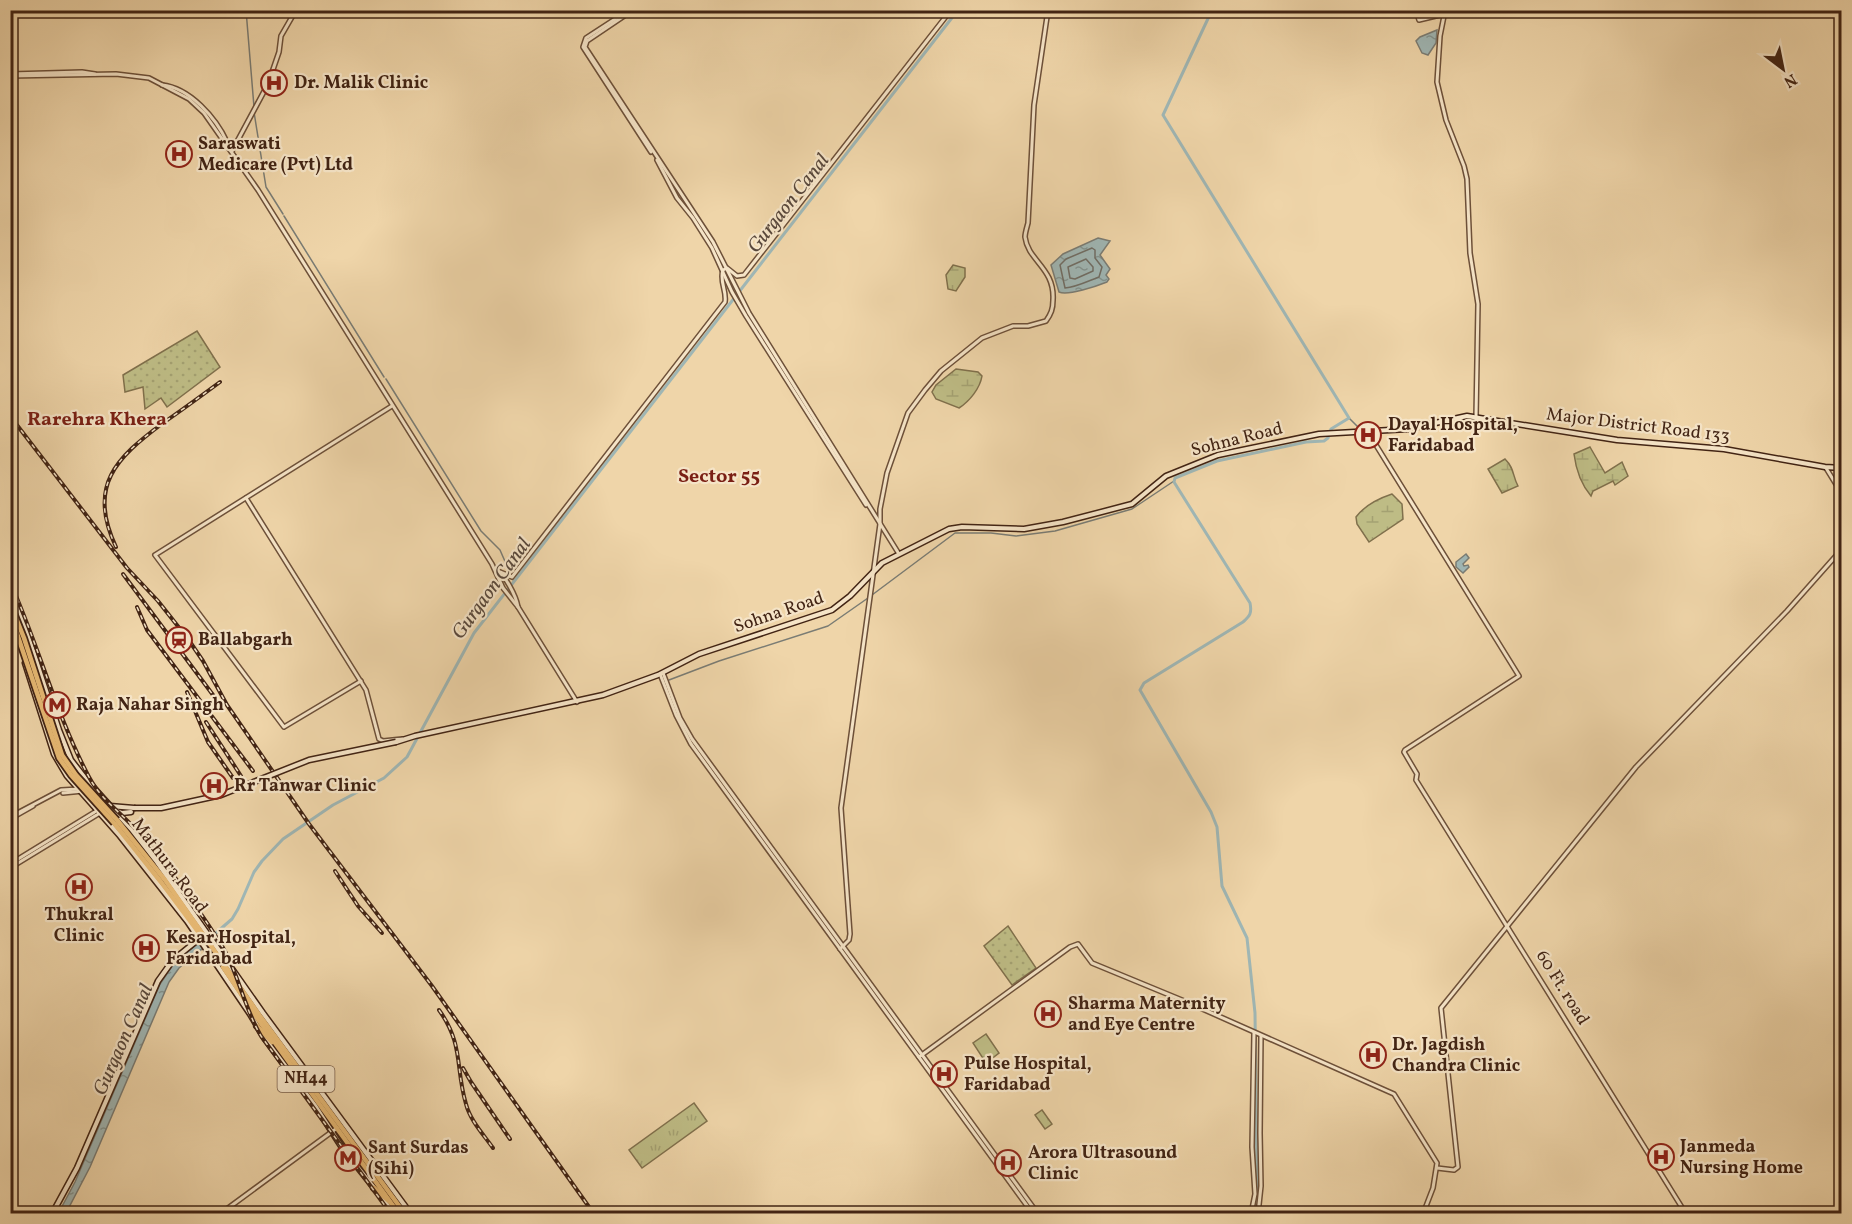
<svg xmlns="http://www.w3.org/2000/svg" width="1852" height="1224" viewBox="0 0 1852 1224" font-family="Vollkorn,serif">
<defs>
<pattern id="grass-dots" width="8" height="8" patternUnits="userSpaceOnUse" patternTransform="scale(1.5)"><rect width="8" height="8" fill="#bebc85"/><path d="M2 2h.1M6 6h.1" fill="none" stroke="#a4a172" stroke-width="1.8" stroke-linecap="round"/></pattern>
<pattern id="wetland-marsh" width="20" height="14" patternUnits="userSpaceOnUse" patternTransform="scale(1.5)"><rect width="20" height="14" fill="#bebc85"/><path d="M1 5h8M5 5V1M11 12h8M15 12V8" fill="none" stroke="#a4a172"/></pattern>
<pattern id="park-tufts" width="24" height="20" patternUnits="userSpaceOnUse" patternTransform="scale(1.5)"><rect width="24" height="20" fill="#bebc85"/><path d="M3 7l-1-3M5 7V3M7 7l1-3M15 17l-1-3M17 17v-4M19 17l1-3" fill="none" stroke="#a4a172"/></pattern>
<pattern id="water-ripples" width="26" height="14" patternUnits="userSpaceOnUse" patternTransform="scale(1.5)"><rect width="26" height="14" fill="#9fb6b4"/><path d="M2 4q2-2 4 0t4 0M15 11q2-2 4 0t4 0" fill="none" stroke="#839491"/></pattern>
</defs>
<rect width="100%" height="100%" fill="#efd5a9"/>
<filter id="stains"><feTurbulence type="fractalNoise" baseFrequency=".00333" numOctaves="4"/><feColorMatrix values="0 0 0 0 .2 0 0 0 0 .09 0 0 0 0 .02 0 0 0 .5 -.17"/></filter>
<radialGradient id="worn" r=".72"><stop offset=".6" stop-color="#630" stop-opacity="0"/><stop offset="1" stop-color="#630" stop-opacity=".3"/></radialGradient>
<g fill="url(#grass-dots)" stroke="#80704c" stroke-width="1.5">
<polygon points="197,331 220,367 167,407 161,398 145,409 143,387 125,392 123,375"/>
<polygon points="1008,926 1036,968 1012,985 984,946"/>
</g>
<g fill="url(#wetland-marsh)" stroke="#80704c" stroke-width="1.5">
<polygon points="953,265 965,268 965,277 956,291 948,289 946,275"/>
<path d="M956,369l22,3 4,4c-2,12 -12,25 -23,32l-23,-9 -4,-7 4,-7z"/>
<path d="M1590,447l15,26 17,-11 6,14 -13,9 -2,-4 -20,10 -2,5c-11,-13 -15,-26 -17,-42z"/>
<path d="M1505,459c10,10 7,16 13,27l-16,7 -14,-24z"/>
<path d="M1392,494l10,10 1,15 -34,23 -12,-18 -1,-7c9,-12 21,-18 36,-23z"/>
</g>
<g fill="url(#park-tufts)" stroke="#80704c" stroke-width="1.5">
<polygon points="986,1034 999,1053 986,1063 973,1043"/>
<polygon points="694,1103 707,1121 642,1168 629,1150"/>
<polygon points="1042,1110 1052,1124 1045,1129 1035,1115"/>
</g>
<g fill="url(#water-ripples)" stroke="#7a7c74" stroke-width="1.5">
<polygon points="1437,30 1436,43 1428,55 1422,53 1416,41 1420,37"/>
<path d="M1098,238l12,3 -10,14 10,14 -4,6 3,4 -2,3c-10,4 -39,14 -48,10l-8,-27 12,-11z"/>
<polygon points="1466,554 1469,558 1463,564 1464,566 1468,565 1469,567 1463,573 1456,567 1456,562"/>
<polygon points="209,934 213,940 179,968 169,982 90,1167 66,1213 58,1214 75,1182 160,984 175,962"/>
</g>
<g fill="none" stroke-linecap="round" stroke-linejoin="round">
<g stroke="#706d64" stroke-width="1.5">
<path d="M1092,248l3,2v8l7,9 -3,10c-11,4 -22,10 -34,11l-5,-23 6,-6z"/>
<polygon points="1086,259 1093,267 1093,271 1075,279 1070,278 1068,267"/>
</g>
<g stroke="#7a7c74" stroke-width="1.5">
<polyline points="246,10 254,107"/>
<polyline points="254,112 266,187 283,214"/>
<polyline points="284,216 384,377"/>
<polyline points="386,379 481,531 500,550 514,582"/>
<polyline points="1349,418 1360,429 1361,436 1366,441"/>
<polyline points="872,595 955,533 991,533 1016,536 1055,531 1132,509 1174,481"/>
<polyline points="669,680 719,661 828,626 868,598"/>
</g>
<g stroke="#9fb6b4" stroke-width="3">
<path d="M1212,10l-49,105 186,303 -18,11 -3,9 -4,3 -18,1 -89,19 -42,17 -1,4 76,121c2,10 0,13 -7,19l-99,61 -4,7 71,122 6,15 5,59 25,52 8,75 2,170 -3,31"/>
<polyline points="209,939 232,919 238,909 254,872 262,861 283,839 333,805 384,778 407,757 474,633 958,10"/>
</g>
<defs>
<g id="tertiary">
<polyline points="629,10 586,38 583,47 651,152"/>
<polyline points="633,10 587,41 585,47 713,242 749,313 899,554"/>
<polyline points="1416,10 1419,20 1440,15 1444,16 1440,36 1437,82 1446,120 1464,166 1467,179 1470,253 1478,304 1476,417"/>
<polyline points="10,74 82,72 95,74"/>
<polyline points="10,76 116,74 149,78 189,99 204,113 258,190 492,564 503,588 518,607 577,702"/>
<path d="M162,85c28,3 54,33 65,57"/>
<polyline points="232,151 268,84 279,52 281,36 296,10"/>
<polyline points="657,160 677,198 693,218 712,248 732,292 746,316 866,505"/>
<polyline points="1370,431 1371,437 1519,676 1405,750 1404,752 1417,774 1416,780 1686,1214"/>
<polyline points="1826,468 1842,494"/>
<polyline points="246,498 366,690 379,739 383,741 402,739"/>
<path d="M495,569c10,5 21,27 23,38"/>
<path d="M500,572l12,5 213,-275c2,-11 -6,-21 -2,-32l4,-2 10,8 7,-1 207,-265"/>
<polyline points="663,673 680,718 692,739 1038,1214"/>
<polyline points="660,674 676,715 691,744 1033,1214"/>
<polyline points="361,681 284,727 155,555 392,406"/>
<polyline points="63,793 83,791"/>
<polyline points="10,817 61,790 79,789"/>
<polyline points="10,819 33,806"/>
<polyline points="10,864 98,810"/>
<polyline points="10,868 100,813"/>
<path d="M840,949l9,-9 1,-6 -9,-126 39,-284v-15l7,-36 21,-60 17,-23 16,-19 41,-33 31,-12h15l18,-5c5,-7 7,-12 7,-21 2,-32 -25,-39 -28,-63 0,-4 2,-10 3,-14l6,-118 14,-95"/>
<polyline points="919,1057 1070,947 1078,944 1092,963 1189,1003 1394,1094 1437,1163 1433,1188 1423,1214"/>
<polyline points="1437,1168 1454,1170 1458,1167 1441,1008 1636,767 1787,611 1842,549"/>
<polyline points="220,1214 337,1128"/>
<polyline points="1251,1214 1255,1194 1252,1147 1254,1033"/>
<polyline points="1258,1214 1261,1186 1260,1133 1261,1036"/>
</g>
<g id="secondary">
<polyline points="10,593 24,624 59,730 71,760 85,778 132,830 157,862 263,1013 411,1214"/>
<polyline points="25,663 54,754 67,776 120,836 187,921 250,1014 265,1039 316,1107 343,1149 375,1189"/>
<polyline points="396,742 415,736 603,695 658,675 699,654 832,610 850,596 882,563 949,529 962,527 1024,529 1063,522 1132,504 1166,476 1218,455 1319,434 1408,429 1467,416 1617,440 1724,449 1825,467 1842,468"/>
<polyline points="110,806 134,808"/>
<polyline points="117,811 122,813 131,812"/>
<polyline points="380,1195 394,1214"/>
<polyline points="52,1214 77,1168 158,981 173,960 199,939"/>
</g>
<g id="trunk">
<polyline points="117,820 165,880 260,1016 405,1214"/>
<polyline points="114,823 161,882 199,933"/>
<polyline points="223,967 257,1018 399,1214"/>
<polyline points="257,1026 272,1042"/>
<polyline points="374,1188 389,1201"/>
</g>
</defs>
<use href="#tertiary" stroke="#6d5039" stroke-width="6"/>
<use href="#secondary" stroke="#422414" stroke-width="7"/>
<use href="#trunk" stroke="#422414" stroke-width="8"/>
<use href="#tertiary" stroke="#f5e4c7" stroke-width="3"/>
<use href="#secondary" stroke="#f5e4c7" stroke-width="4"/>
<use href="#trunk" stroke="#e8ba74" stroke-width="4.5"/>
<defs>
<g id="rail">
<polyline points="10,416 127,568 158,601 188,639 203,661 227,705 309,824 432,986 594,1214"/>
<path d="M116,547c-29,-61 0,-89 47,-124 19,-13 38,-27 57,-41"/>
<polyline points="123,574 216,699"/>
<path d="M10,582c29,64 46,133 79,195 12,23 34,37 51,57 29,33 55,70 79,107 19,29 24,65 42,95l130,178"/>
<polyline points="137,607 147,630 253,771"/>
<polyline points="187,692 208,742 233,778"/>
<polyline points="206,722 241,776"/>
<polyline points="335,871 358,906 382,933"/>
<path d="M439,1010c25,35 16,57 27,94 4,16 17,30 27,44"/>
<polyline points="463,1068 471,1082 510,1139"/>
</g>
</defs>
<use href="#rail" stroke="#422414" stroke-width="4"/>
<use href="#rail" stroke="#f5e4c7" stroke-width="1.5" stroke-dasharray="4.5" stroke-linecap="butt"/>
<defs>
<polyline id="secondary-bridge" points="134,808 161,808 221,795 309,760 396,742"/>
<g id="trunk-bridge">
<polyline points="12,608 24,638 62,755 76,775 117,820"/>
<polyline points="10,613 59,758 71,775 114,823"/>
</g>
</defs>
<use href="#secondary-bridge" stroke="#422414" stroke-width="7" stroke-linecap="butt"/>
<use href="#trunk-bridge" stroke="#422414" stroke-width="8" stroke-linecap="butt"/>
<use href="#secondary-bridge" stroke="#f5e4c7" stroke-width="4"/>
<use href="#trunk-bridge" stroke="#e8ba74" stroke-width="4.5"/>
</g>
<defs>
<symbol id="hospital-ring" viewBox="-11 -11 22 22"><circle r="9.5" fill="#f5e4c7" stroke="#8f2418" stroke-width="1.5"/><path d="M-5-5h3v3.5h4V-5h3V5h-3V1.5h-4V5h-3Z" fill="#8f2418"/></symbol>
<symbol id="station-ring" viewBox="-11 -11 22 22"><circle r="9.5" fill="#f5e4c7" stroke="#8f2418" stroke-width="1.5"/><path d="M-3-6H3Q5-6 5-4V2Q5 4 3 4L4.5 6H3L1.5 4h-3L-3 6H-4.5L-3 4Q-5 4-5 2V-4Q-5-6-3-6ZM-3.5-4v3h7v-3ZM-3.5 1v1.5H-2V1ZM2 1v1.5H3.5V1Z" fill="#8f2418"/></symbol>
<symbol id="metro-ring" viewBox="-11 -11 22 22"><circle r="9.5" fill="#f5e4c7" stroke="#8f2418" stroke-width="1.5"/><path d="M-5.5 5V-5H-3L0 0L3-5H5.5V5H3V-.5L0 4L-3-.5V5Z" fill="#8f2418"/></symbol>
</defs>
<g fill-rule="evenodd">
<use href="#hospital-ring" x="259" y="68" width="30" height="30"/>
<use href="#hospital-ring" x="164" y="139" width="30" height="30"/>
<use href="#hospital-ring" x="1353" y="420" width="30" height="30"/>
<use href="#station-ring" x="164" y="625" width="30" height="30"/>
<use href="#metro-ring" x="42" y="690" width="30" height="30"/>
<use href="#hospital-ring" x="199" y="771" width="30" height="30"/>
<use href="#hospital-ring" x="64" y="872" width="30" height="30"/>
<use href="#hospital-ring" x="131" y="933" width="30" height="30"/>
<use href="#hospital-ring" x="1033" y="999" width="30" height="30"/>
<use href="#hospital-ring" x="1358" y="1040" width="30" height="30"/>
<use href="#hospital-ring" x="929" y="1059" width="30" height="30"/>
<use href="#hospital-ring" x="1646" y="1142" width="30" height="30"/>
<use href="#metro-ring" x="333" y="1143" width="30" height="30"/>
<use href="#hospital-ring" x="993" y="1148" width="30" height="30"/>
</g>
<g text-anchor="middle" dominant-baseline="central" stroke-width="4.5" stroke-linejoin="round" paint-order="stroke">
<rect fill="#f5e4c7" stroke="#785e4a" stroke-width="1.5" x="277.5" y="1066" width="57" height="26" rx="4.5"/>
<g font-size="16" font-weight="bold" fill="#422414">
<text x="306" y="1079">NH44</text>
</g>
<g font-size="18" font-weight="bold" fill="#422414" stroke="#f5e4c7" text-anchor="start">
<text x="294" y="83">Dr. Malik Clinic</text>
<text x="198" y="144">Saraswati<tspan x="198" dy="21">Medicare (Pvt) Ltd</tspan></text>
<text x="1388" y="425">Dayal Hospital,<tspan x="1388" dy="21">Faridabad</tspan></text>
<text x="198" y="640">Ballabgarh</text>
<text x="76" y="705">Raja Nahar Singh</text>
<text x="234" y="786">Rr Tanwar Clinic</text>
<text x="79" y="915" text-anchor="middle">Thukral<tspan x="79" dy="21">Clinic</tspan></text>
<text x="166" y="938">Kesar Hospital,<tspan x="166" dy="21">Faridabad</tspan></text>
<text x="1068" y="1004">Sharma Maternity<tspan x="1068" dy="21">and Eye Centre</tspan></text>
<text x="1392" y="1045">Dr. Jagdish<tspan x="1392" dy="21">Chandra Clinic</tspan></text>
<text x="964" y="1064">Pulse Hospital,<tspan x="964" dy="21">Faridabad</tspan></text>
<text x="1680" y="1147">Janmeda<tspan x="1680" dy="21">Nursing Home</tspan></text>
<text x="368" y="1148">Sant Surdas<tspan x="368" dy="21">(Sihi)</tspan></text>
<text x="1028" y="1153">Arora Ultrasound<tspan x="1028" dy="21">Clinic</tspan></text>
</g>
<g font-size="18" fill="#422414" stroke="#f5e4c7">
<text transform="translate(1638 426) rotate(7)">Major District Road 133</text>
<text transform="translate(1237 440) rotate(-14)">Sohna Road</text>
<text transform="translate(779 613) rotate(-19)">Sohna Road</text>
<text transform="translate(169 866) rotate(53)">Mathura Road</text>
<text transform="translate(1562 988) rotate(58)">60 Ft. road</text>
</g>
<g font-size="20" font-style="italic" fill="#59483c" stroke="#f5e4c7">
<text transform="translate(789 204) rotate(-52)">Gurgaon Canal</text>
<text transform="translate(492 589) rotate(-54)">Gurgaon Canal</text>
<text transform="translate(124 1040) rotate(-66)">Gurgaon Canal</text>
</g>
<g font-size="20" font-weight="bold" fill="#7a1f14" stroke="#f5e4c7">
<text x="97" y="420">Rarehra Khera</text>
<text x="719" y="477">Sector 55</text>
</g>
</g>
<rect width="1852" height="1224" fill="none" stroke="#efd5a9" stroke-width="36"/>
<rect x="12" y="12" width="1828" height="1200" fill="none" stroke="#422414" stroke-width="3"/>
<rect x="18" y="18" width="1816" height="1188" fill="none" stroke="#422414" stroke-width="1.5"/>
<g transform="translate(1783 69) rotate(148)" stroke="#f5e4c7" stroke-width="4.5" paint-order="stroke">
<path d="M0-4.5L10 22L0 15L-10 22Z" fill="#422414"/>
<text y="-9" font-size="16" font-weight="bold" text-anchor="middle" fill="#422414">N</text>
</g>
<rect width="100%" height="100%" filter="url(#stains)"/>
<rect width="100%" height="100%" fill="url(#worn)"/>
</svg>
